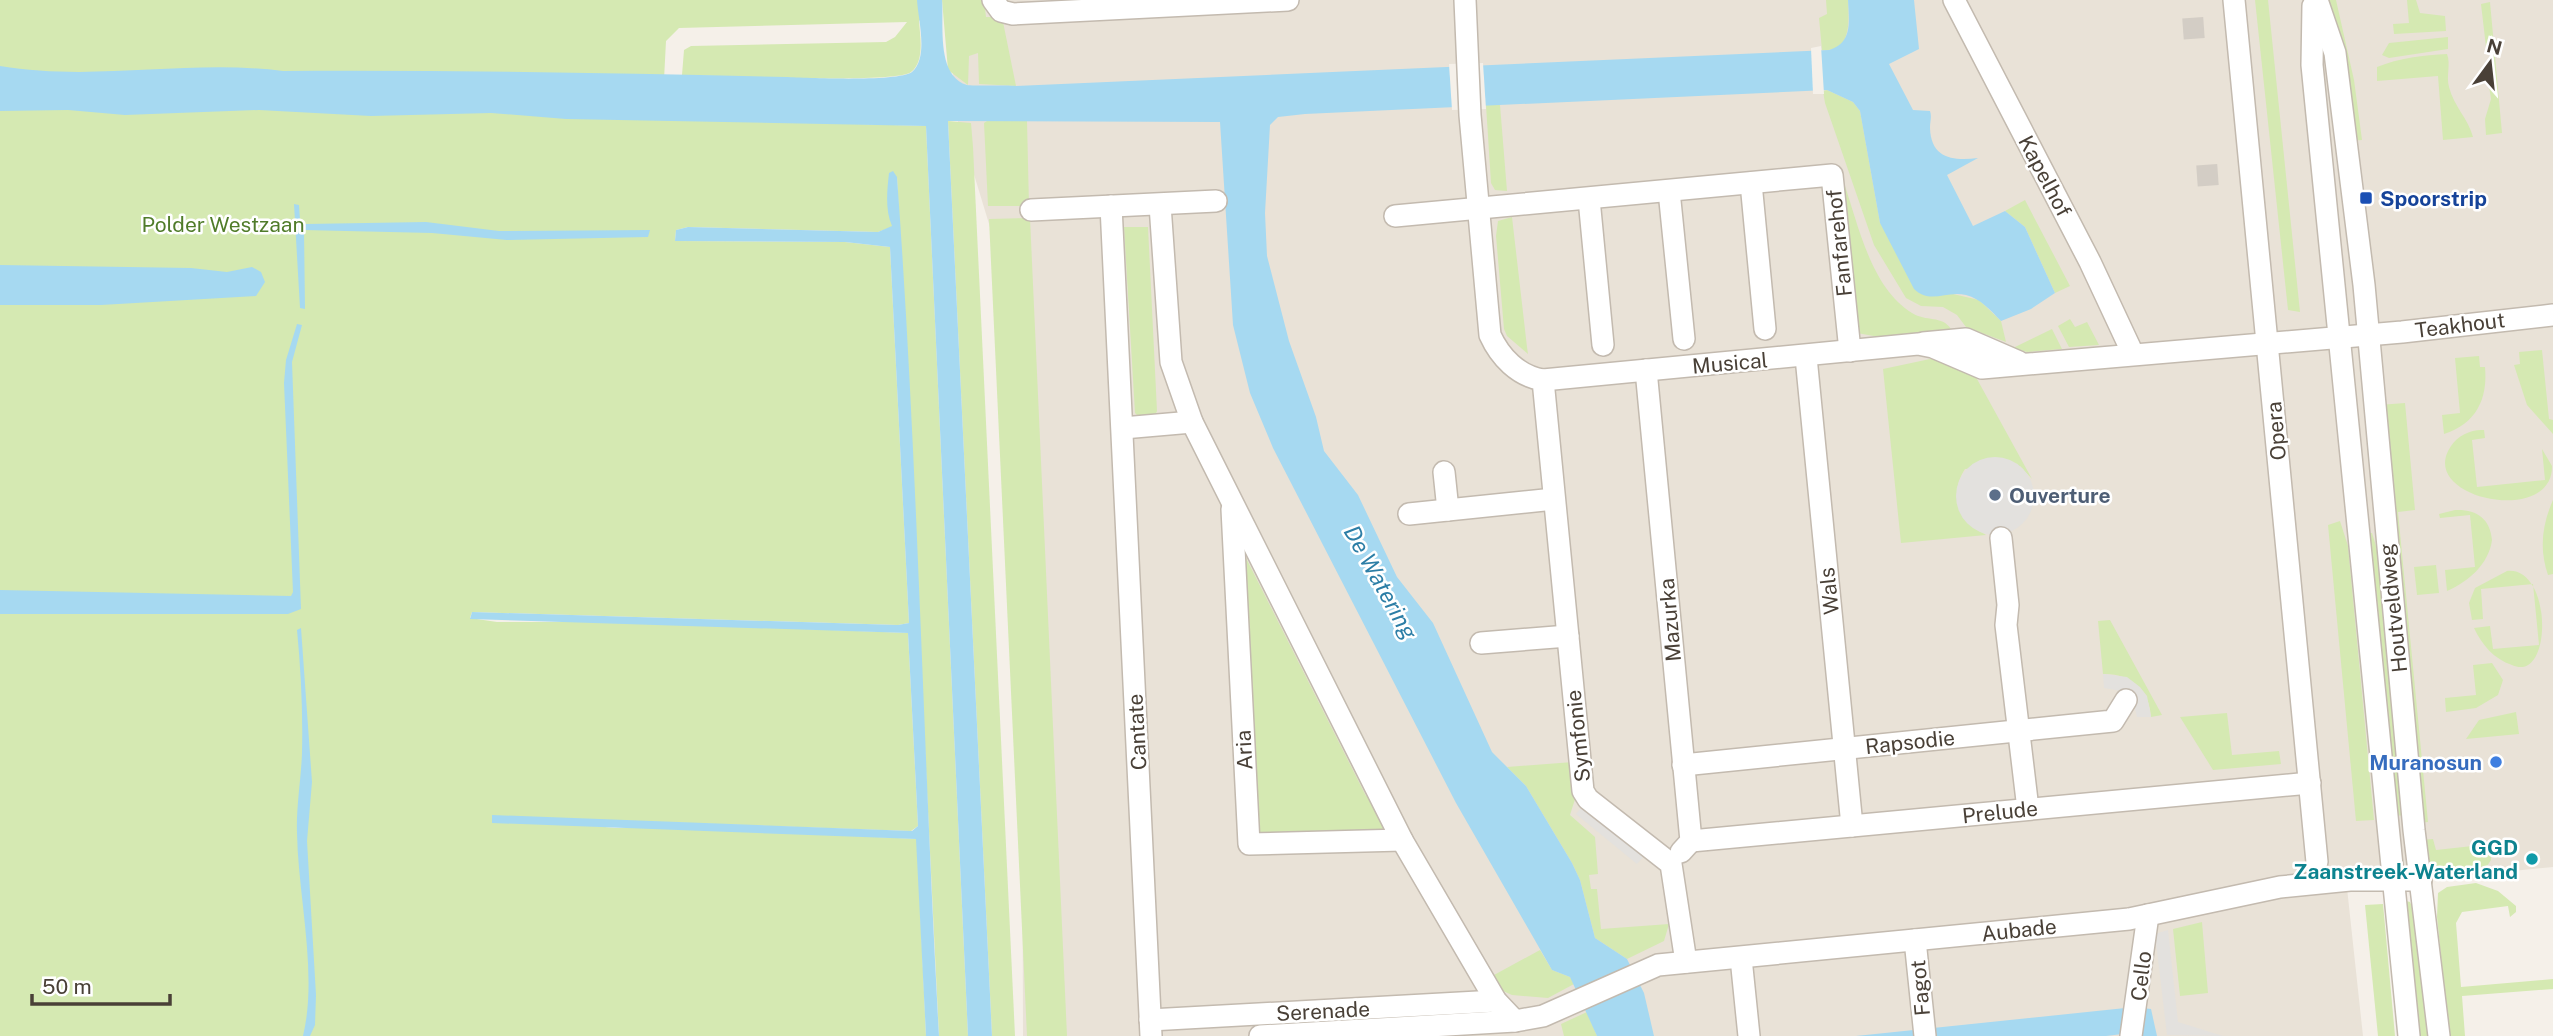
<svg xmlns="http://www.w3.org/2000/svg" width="2553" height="1036" viewBox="0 0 2553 1036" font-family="'Public Sans',sans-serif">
<rect width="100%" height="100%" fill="#f5f0e9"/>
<polygon fill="#e9e2d7" points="949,0 2553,0 2553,867 2347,888 2363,1036 1023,1036 1021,329 955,112"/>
<g fill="#d5e9b2">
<path d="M0,0h940l-21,21c1,15 6,40 -8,51 -15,12 -197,4 -229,3l2,-25 7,-4 195,-4 9,-5 12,-15 -228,6 -13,13 -4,77 264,8 42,910h-29l-42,-859 -5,50 -14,5 -190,-5 -12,3 -1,11 170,1 45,5 19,376 -11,2 -426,-13 -2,6 27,4h132l279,11 10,193 -7,5 -419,-15 123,12h85l217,11 9,197h-926z"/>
<polygon points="942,0 984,0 986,17 1002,17 1016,86 979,84 978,53 969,56 968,85 948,70"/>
<path d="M1826,0h22c1,21 4,53 -26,50l-3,-32 8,-4z"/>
<polygon points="2255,0 2268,0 2300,312 2288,310"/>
<polygon points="2329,0 2336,0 2354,80 2362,140 2351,141 2342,51"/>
<polygon points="2407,0 2416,0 2420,13 2445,16 2446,31 2394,34 2393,24 2409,23"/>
<polygon points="2490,2 2502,133 2486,135 2485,119 2491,99 2487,73 2491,55 2486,47 2481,4"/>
<polygon points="2448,37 2448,49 2389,58 2382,55 2389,43"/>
<path d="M2447,54c4,10 -1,22 2,33 5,20 19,31 24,50l-30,3 -5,-64 -61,5v-14c22,-9 47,-12 70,-13z"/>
<polygon points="1827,90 1853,102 1860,111 1880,223 1953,294 1979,300 2001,321 2006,342 1966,327 1957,315 1943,307 1921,306 1906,298 1874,245 1825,103 1823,91"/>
<polygon points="1486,105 1500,105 1507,191 1495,190 1491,183"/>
<polygon points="948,121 971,123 973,147 1015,1036 992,1036"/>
<polygon points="987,121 1027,121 1029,206 988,206 984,123"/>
<path d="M1843,180c15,43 27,107 69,133 14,9 30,2 39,16l-72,8 -22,-4z"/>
<polygon points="2025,200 2070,286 2055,293 2025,227 2005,211"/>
<polygon points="1512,217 1527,347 1528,354 1507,336 1504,329 1496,236 1498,221"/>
<polygon points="1030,218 1067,1036 1027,1036 989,219"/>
<polygon points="1124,227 1148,227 1157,411 1154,418 1142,420 1135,413"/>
<polygon points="2070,319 2075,327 2087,322 2099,345 2069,347 2058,326"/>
<polygon points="2052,329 2062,349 2027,352 2013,348"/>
<polygon points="2542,350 2549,419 2553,420 2553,434 2527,405 2514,365 2520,364 2519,352"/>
<path d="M2479,356l1,11h5c3,32 -9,57 -41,67l-2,-19 18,-2 -5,-55z"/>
<path d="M1930,359c18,2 34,6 47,20l55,100 -12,-13 -55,3c-13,20 -9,39 7,57 4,4 10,6 14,9l-85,8 -18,-174z"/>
<polygon points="2405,403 2415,510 2398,512 2428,822 2420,823 2379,405"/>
<path d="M2484,430l1,8 -13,2 5,47 68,-7 -3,-31 10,17c1,61 -137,32 -101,-20 7,-11 21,-17 33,-16z"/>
<path d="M2553,500v74l-5,1c-9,-26 -6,-50 5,-75z"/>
<path d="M2455,510c21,-1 35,8 37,30 -3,24 -24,42 -45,51l-2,-21 30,-3 -5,-52 -30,3 -1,-4z"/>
<polygon points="2340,521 2348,546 2374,820 2356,821 2328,525"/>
<polygon points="2366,533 2372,533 2384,572 2408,815 2393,816"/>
<polygon points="1240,539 1249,554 1245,556 1366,796 1372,795 1389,830 1266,835 1257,832"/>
<polygon points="2436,565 2439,593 2417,595 2414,567"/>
<path d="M2507,571c46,-5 46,113 5,94 -18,-6 -30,-20 -38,-37l16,-2 3,23 46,-4 -6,-61 -52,5 2,30 -11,1 -3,-17 6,-15z"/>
<path d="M2110,620l52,95 -11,2c-1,-27 -21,-44 -48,-43l-5,-53z"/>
<polygon points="2492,663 2503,680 2498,695 2476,708 2446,712 2445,698 2476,695 2473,665"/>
<polygon points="2516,712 2519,734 2466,739 2479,720"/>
<polygon points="2227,713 2232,755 2279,751 2281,764 2213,770 2180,717"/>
<polygon points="1573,762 1576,796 1570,815 1595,837 1598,874 1589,875 1591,889 1597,889 1601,929 1669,924 1664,941 1627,959 1595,938 1580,880 1572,863 1526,786 1507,767"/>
<polygon points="2433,839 2436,850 2491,844 2491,860 2487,866 2437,872 2427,865 2422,840"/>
<polygon points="2476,883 2498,891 2516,906 2516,912 2510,917 2508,906 2462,912 2456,923 2461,987 2553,979 2553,989 2462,996 2465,1036 2449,1036 2437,917 2438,893 2447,887"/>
<polygon points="2406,901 2410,902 2418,920 2430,1036 2415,1036 2403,904"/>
<polygon points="2383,904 2395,1036 2378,1036 2365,905"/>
<polygon points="2202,922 2208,993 2180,996 2173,929"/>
<polygon points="1540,950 1552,970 1570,977 1574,984 1548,998 1512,995 1503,991 1494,975"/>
<polygon points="1587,1012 1597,1036 1564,1036 1561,1024"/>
</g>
<g fill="#e3e1de">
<circle cx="1995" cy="496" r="39"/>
<polygon points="2103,674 2127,677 2140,687 2147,696 2151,717 2137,717 2133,701 2121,691 2104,688"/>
<polygon points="1584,804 1646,854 1637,864 1576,814"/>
<polygon points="2168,930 2178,1022 2223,1036 2167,1035 2155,934"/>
</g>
<g fill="#a6d9f1">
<path d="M917,0h25c2,26 -6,75 25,85 5,1 39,0 49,1l813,-36c24,-7 20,-29 19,-50h66l5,49 -30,15 24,46 17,1c2,6 0,10 0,17 1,31 24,33 48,30l-31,17 26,51 32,-15 20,16 30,66 -24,16 -30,12c-11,-11 -20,-22 -35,-26 -20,-5 -35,10 -52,-6l-34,-66 -20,-112 -7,-9 -26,-12 -522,24 -27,3 -8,8 -5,88 2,43 22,85 27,76 8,34 34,44 39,82 36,46 59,129 34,34 46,77 8,17 15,58 32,21 17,34 10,43h-57l-27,-59 -18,-7 -96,-167 -183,-355 -23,-55 -17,-68 -13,-203 -272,-1 44,915h-24l-42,-910 -360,-7 -75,-6 -120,3 -112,-6 -134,5 -57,-5 -68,1v-45c94,16 189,-7 283,5 168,-1 336,2 503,6 21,1 113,5 126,-5 17,-15 6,-53 5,-72z"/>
<path d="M893,171l4,6c21,286 26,573 42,859h-13l-10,-197 -424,-16v-8l420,16 6,-5 -10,-193 -438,-14 2,-7 426,13 11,-2 -19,-376 -45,-5 -170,-1 1,-11 12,-3 190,5 14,-6c-7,-16 -5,-35 -3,-53z"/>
<polygon points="294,204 299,205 300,220 306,224 426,222 499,231 650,230 648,237 507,240 432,233 304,230 305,309 300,308"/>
<polygon points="0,265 191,268 227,272 252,267 261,272 265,282 256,296 101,305 0,305"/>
<polygon points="297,324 302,325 292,362 301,609 288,614 0,614 0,590 291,596 293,592 284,383 286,360"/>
<path d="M301,628l11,154 -5,59 9,154 -1,30 -5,11h-7c15,-62 -5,-139 -6,-203 -1,-26 4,-53 5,-80 1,-41 -1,-82 -5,-123z"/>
<polygon points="2135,1007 2151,1009 2157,1036 2142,1036 2139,1032 2106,1036 1856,1036"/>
</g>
<g fill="#f5f0e9">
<polygon points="1821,46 1824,94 1813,94 1811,48"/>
<polygon points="1483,63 1486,109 1452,110 1449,64"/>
</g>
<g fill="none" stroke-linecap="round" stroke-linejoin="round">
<g stroke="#d3cdc5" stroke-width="21" stroke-dasharray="21 10" stroke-linecap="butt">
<polyline points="2183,29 2211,27"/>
<polyline points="2197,176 2225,174"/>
</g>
<defs>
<g id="minor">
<polyline points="993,0 1001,11 1013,14 1288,0"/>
<path d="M1465,0l5,115 20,220c10,22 28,41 53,45l40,411 5,8 83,65 15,98"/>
<polyline points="1954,0 2090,262 2133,354"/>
<polyline points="2234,0 2317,862"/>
<polyline points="2317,0 2335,53 2364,285 2414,830 2439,1036"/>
<polyline points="2313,6 2312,65 2409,1036"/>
<polyline points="1751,183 1765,329"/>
<polyline points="1669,191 1684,339"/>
<polyline points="1589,199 1603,345"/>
<polyline points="1160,205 1171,362 1192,422 1402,840 1496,1001 1515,1021"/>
<polyline points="1111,206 1151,1036"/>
<polyline points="1031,210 1216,201"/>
<polyline points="1395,216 1832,175 1850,351"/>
<polyline points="1923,343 1966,339 2019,362"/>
<polyline points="1806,357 1852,826"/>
<polyline points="1646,370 1691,841 1681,852"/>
<polyline points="1543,380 1918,344 1933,347 1982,368 2402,332 2553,315"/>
<polyline points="1123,428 1192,422"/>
<polyline points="1444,472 1448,510"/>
<polyline points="1232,509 1249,844 1402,840"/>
<polyline points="1409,514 1554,499"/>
<polyline points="2001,538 2008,605 2006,625 2028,809"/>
<polyline points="1481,643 1568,636"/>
<polyline points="1683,765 2113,721 2126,700"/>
<polyline points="1691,841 2310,783"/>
<polyline points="1915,940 1925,1036"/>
<polyline points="1741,958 1749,1036"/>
<polyline points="1150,1020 1496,1001"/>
<polyline points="1260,1036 1515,1021 1543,1016 1658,965 2129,919 2280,887 2350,880 2421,880"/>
<polyline points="2131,1036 2148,915"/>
</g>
</defs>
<use href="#minor" stroke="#c3baaf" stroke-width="24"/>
<use href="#minor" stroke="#fff" stroke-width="21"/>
</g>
<rect fill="#1a4fb4" stroke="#fff" stroke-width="2.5" x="2359" y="191" width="14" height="14" rx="3.5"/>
<circle fill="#5c6f8a" stroke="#fff" stroke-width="2.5" cx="1995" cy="495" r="7"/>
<circle fill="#3f7fe0" stroke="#fff" stroke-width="2.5" cx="2496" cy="762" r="7"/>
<circle fill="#0f9aa8" stroke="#fff" stroke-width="2.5" cx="2532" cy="859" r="7"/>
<g text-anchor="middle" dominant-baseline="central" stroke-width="5" stroke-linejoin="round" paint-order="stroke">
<g font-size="21" fill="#494037" stroke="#fff">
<text transform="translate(2045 176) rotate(62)">Kapelhof</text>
<text transform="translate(1839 243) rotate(-96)">Fanfarehof</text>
<text transform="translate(2460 325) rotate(-7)">Teakhout</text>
<text transform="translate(1730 363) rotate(-5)">Musical</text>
<text transform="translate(2276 431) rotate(-95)">Opera</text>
<text transform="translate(1829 591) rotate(-96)">Wals</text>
<text transform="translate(2393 608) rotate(-96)">Houtveldweg</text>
<text transform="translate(1670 620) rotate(-95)">Mazurka</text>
<text transform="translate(1137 732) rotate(-93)">Cantate</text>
<text transform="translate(1578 736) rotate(-96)">Symfonie</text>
<text transform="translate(1910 742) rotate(-6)">Rapsodie</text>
<text transform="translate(1244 750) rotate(-93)">Aria</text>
<text transform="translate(2000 812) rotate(-6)">Prelude</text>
<text transform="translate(2019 930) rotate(-6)">Aubade</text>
<text transform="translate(2141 976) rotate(-83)">Cello</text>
<text transform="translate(1920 988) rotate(-95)">Fagot</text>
<text transform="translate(1323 1011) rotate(-3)">Serenade</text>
</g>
<g font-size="21" font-weight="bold" fill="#164399" stroke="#fff" text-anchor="start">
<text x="2380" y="198">Spoorstrip</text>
</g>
<g font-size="21" fill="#507c2a" stroke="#fff">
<text x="223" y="224">Polder Westzaan</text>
</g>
<g font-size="21" font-weight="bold" fill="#4e5e75" stroke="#fff" text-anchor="start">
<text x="2009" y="495">Ouverture</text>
</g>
<g font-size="21" font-weight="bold" fill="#366cbe" stroke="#fff" text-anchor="end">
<text x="2482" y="762">Muranosun</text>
</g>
<g font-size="21" font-weight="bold" fill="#0d838f" stroke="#fff" text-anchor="end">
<text x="2518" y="847">GGD<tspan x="2518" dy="24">Zaanstreek-Waterland</tspan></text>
</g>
<g font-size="23" font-style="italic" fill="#2c7ea6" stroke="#fff">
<text transform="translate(1381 582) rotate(61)">De Watering</text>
</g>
</g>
<g transform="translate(2490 63) rotate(15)" stroke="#ffffff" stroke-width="5" paint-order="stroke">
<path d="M0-5L12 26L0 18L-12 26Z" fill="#494037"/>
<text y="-10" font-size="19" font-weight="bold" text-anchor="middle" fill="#494037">N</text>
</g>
<path d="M32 994v10h138v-10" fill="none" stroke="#494037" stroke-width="3.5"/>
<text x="42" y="994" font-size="21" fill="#494037" stroke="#ffffff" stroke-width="5" paint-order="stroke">50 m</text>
</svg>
